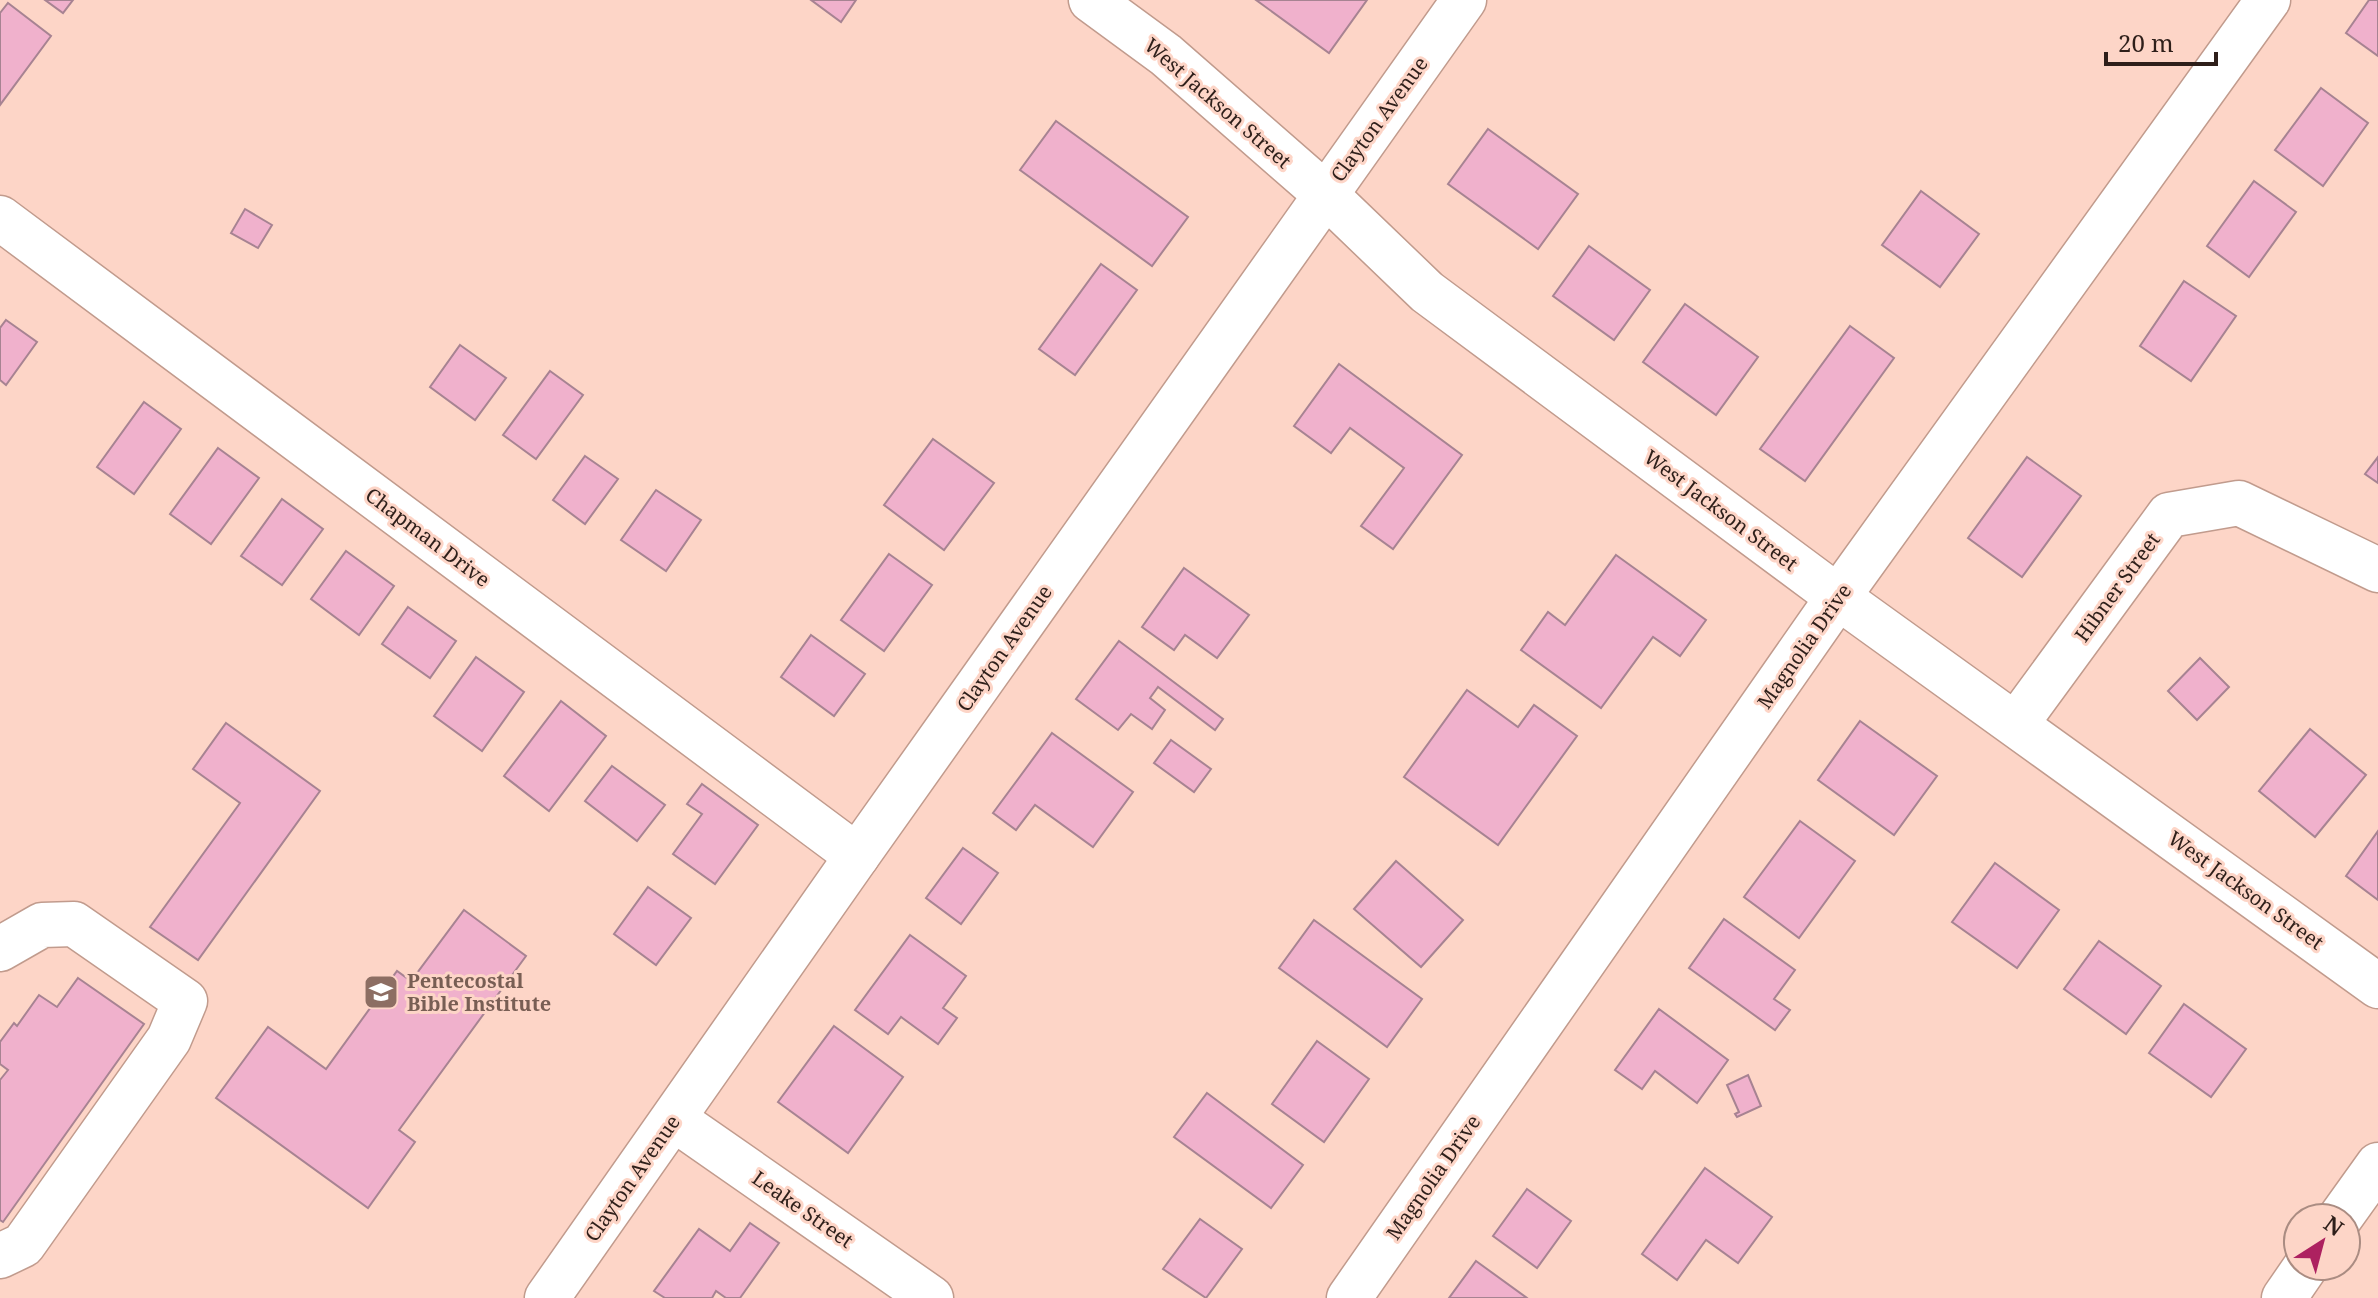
<svg xmlns="http://www.w3.org/2000/svg" width="2378" height="1298" viewBox="0 0 2378 1298" font-family="'Noto Serif',serif">
<rect width="100%" height="100%" fill="#fdd5c7"/>
<g fill="#f0b1cc" stroke="#a78392" stroke-width="2">
<polygon points="45,0 73,0 63,13"/>
<polygon points="811,0 856,0 841,22"/>
<polygon points="1256,0 1367,0 1329,53"/>
<polygon points="2369,0 2378,0 2378,56 2346,33"/>
<polygon points="8,3 51,36 0,105 0,13"/>
<polygon points="2321,88 2368,123 2323,186 2275,150"/>
<polygon points="1056,121 1188,217 1152,266 1020,170"/>
<polygon points="1488,129 1578,194 1538,249 1448,184"/>
<polygon points="2254,181 2296,212 2249,277 2207,246"/>
<polygon points="1921,191 1979,234 1940,287 1882,245"/>
<polygon points="245,209 272,225 258,248 231,233"/>
<polygon points="1589,246 1650,290 1614,340 1553,296"/>
<polygon points="1101,264 1137,290 1075,375 1039,349"/>
<polygon points="2184,281 2236,316 2191,381 2140,346"/>
<polygon points="1685,304 1758,357 1716,415 1643,362"/>
<polygon points="6,320 37,342 6,385 0,380 0,328"/>
<polygon points="1850,326 1894,358 1805,481 1760,449"/>
<polygon points="460,345 506,378 475,420 430,387"/>
<polygon points="1339,364 1462,455 1393,549 1361,526 1404,468 1350,428 1331,453 1294,426"/>
<polygon points="550,371 583,395 536,459 503,435"/>
<polygon points="144,402 181,429 134,494 97,467"/>
<polygon points="933,439 994,483 944,550 884,505"/>
<polygon points="218,448 259,478 211,544 170,514"/>
<polygon points="585,456 618,479 585,524 553,500"/>
<polygon points="2027,457 2081,496 2022,577 1968,538"/>
<polygon points="2378,457 2378,483 2365,474"/>
<polygon points="656,490 701,520 666,571 621,540"/>
<polygon points="282,499 323,529 282,585 241,556"/>
<polygon points="346,551 394,586 359,635 311,599"/>
<polygon points="889,554 932,585 884,651 841,620"/>
<polygon points="1616,555 1706,620 1680,656 1653,637 1601,708 1521,650 1548,612 1565,625"/>
<polygon points="1184,568 1249,615 1217,658 1185,635 1174,650 1142,627"/>
<polygon points="408,607 456,641 430,678 382,644"/>
<polygon points="811,635 865,674 834,716 781,677"/>
<polygon points="1119,641 1223,719 1215,730 1158,687 1150,698 1165,710 1152,729 1131,714 1118,730 1076,699"/>
<polygon points="476,657 524,692 482,751 434,716"/>
<polygon points="2200,658 2229,687 2197,720 2168,691"/>
<polygon points="1467,690 1518,727 1534,705 1577,736 1498,845 1404,777"/>
<polygon points="561,701 606,736 549,811 504,776"/>
<polygon points="1860,721 1937,776 1894,835 1818,780"/>
<polygon points="226,723 320,791 198,960 150,927 240,803 193,769"/>
<polygon points="2310,729 2366,775 2315,837 2259,791"/>
<polygon points="1052,733 1133,792 1093,847 1035,805 1016,830 993,813"/>
<polygon points="1171,740 1211,769 1194,792 1154,763"/>
<polygon points="612,766 665,805 637,841 585,801"/>
<polygon points="702,784 758,825 715,884 673,854 702,814 687,804"/>
<polygon points="1800,821 1855,861 1799,938 1744,897"/>
<polygon points="2378,831 2378,900 2346,876"/>
<polygon points="963,848 998,873 961,924 926,898"/>
<polygon points="1396,861 1463,920 1421,967 1354,909"/>
<polygon points="1995,863 2059,910 2017,968 1952,922"/>
<polygon points="648,887 691,918 656,965 614,934"/>
<polygon points="464,910 526,956 399,1130 415,1142 368,1208 216,1098 268,1027 326,1069 397,971 411,981"/>
<polygon points="1724,919 1795,970 1774,999 1790,1010 1775,1030 1689,968"/>
<polygon points="1314,920 1422,999 1387,1047 1279,968"/>
<polygon points="910,935 966,976 943,1008 957,1018 938,1044 901,1017 888,1034 855,1010"/>
<polygon points="2099,941 2161,986 2126,1034 2064,989"/>
<polygon points="78,978 144,1024 3,1222 0,1220 0,1080 8,1070 0,1064 0,1042 14,1023 17,1026 39,995 57,1007"/>
<polygon points="2184,1004 2246,1049 2211,1097 2149,1053"/>
<polygon points="1659,1009 1728,1060 1697,1103 1655,1071 1642,1089 1615,1070"/>
<polygon points="834,1026 903,1077 848,1153 778,1102"/>
<polygon points="1317,1041 1369,1079 1324,1142 1272,1104"/>
<polygon points="1748,1075 1761,1106 1737,1117 1735,1114 1739,1112 1727,1085"/>
<polygon points="1207,1093 1303,1165 1271,1208 1174,1137"/>
<polygon points="1705,1168 1772,1217 1738,1263 1706,1240 1677,1280 1642,1254"/>
<polygon points="1527,1189 1571,1221 1537,1268 1493,1236"/>
<polygon points="1200,1219 1242,1249 1206,1298 1163,1269"/>
<polygon points="750,1223 779,1243 740,1298 726,1298 716,1291 712,1298 665,1298 654,1291 699,1229 730,1251"/>
<polygon points="1476,1261 1527,1298 1449,1298"/>
</g>
<g fill="none" stroke-linecap="round" stroke-linejoin="round">
<defs>
<g id="minor">
<polyline points="1091,0 1166,55 1325,194 1427,292 1838,597 2378,986"/>
<polyline points="0,218 857,856"/>
<polyline points="2016,724 2169,515 2239,503 2378,570"/>
<polyline points="0,949 42,925 74,924 185,1001 169,1039 23,1245 0,1256"/>
<polyline points="674,1119 931,1298"/>
<polyline points="2340,1218 2378,1165"/>
<polyline points="547,1298 857,856 1464,0"/>
<polyline points="1349,1298 1838,597 2268,0"/>
<polyline points="2284,1298 2306,1266"/>
</g>
</defs>
<use href="#minor" stroke="#c19b8d" stroke-width="47"/>
<use href="#minor" stroke="#fff" stroke-width="44"/>
</g>
<defs>
<symbol id="school-square" viewBox="-11 -11 22 22"><rect x="-9" y="-9" width="18" height="18" rx="4" fill="#8d6e63" stroke="#fdd5c7"/><path d="M0-5L7-2L0 1L-7-2ZM-4 1L0 2.5L4 1V4Q0 6-4 4Z" fill="#fff"/></symbol>
</defs>
<g fill-rule="evenodd">
<use href="#school-square" x="361" y="972" width="40" height="40"/>
</g>
<g text-anchor="middle" dominant-baseline="central" stroke-width="6" stroke-linejoin="round" paint-order="stroke">
<g font-size="20" fill="#2e1f1a" stroke="#fdd5c7">
<text transform="translate(1218 103) rotate(41)">West Jackson Street</text>
<text transform="translate(1379 119) rotate(-54)">Clayton Avenue</text>
<text transform="translate(1721 510) rotate(37)">West Jackson Street</text>
<text transform="translate(428 537) rotate(37)">Chapman Drive</text>
<text transform="translate(2117 587) rotate(-54)">Hibner Street</text>
<text transform="translate(1804 646) rotate(-55)">Magnolia Drive</text>
<text transform="translate(1004 648) rotate(-55)">Clayton Avenue</text>
<text transform="translate(2246 890) rotate(36)">West Jackson Street</text>
<text transform="translate(1433 1177) rotate(-55)">Magnolia Drive</text>
<text transform="translate(632 1178) rotate(-55)">Clayton Avenue</text>
<text transform="translate(803 1209) rotate(35)">Leake Street</text>
</g>
<g font-size="20" font-weight="bold" fill="#785e54" stroke="#fdd5c7" text-anchor="start">
<text x="407" y="980">Pentecostal<tspan x="407" dy="23">Bible Institute</tspan></text>
</g>
</g>
<g transform="translate(2322 1242) rotate(36)"><circle r="38" fill="#fdd5c7" stroke="#aa8c82" stroke-width="2"/>
<path d="M0-6L14 30L0 20L-14 30Z" fill="#ad2160"/>
<text y="-12" font-size="22" font-weight="bold" text-anchor="middle" fill="#2e1f1a">N</text>
</g>
<path d="M2106 52v12h110v-12" fill="none" stroke="#2e1f1a" stroke-width="4"/>
<text x="2118" y="52" font-size="24" fill="#2e1f1a" stroke="#fdd5c7" stroke-width="6" paint-order="stroke">20 m</text>
</svg>
